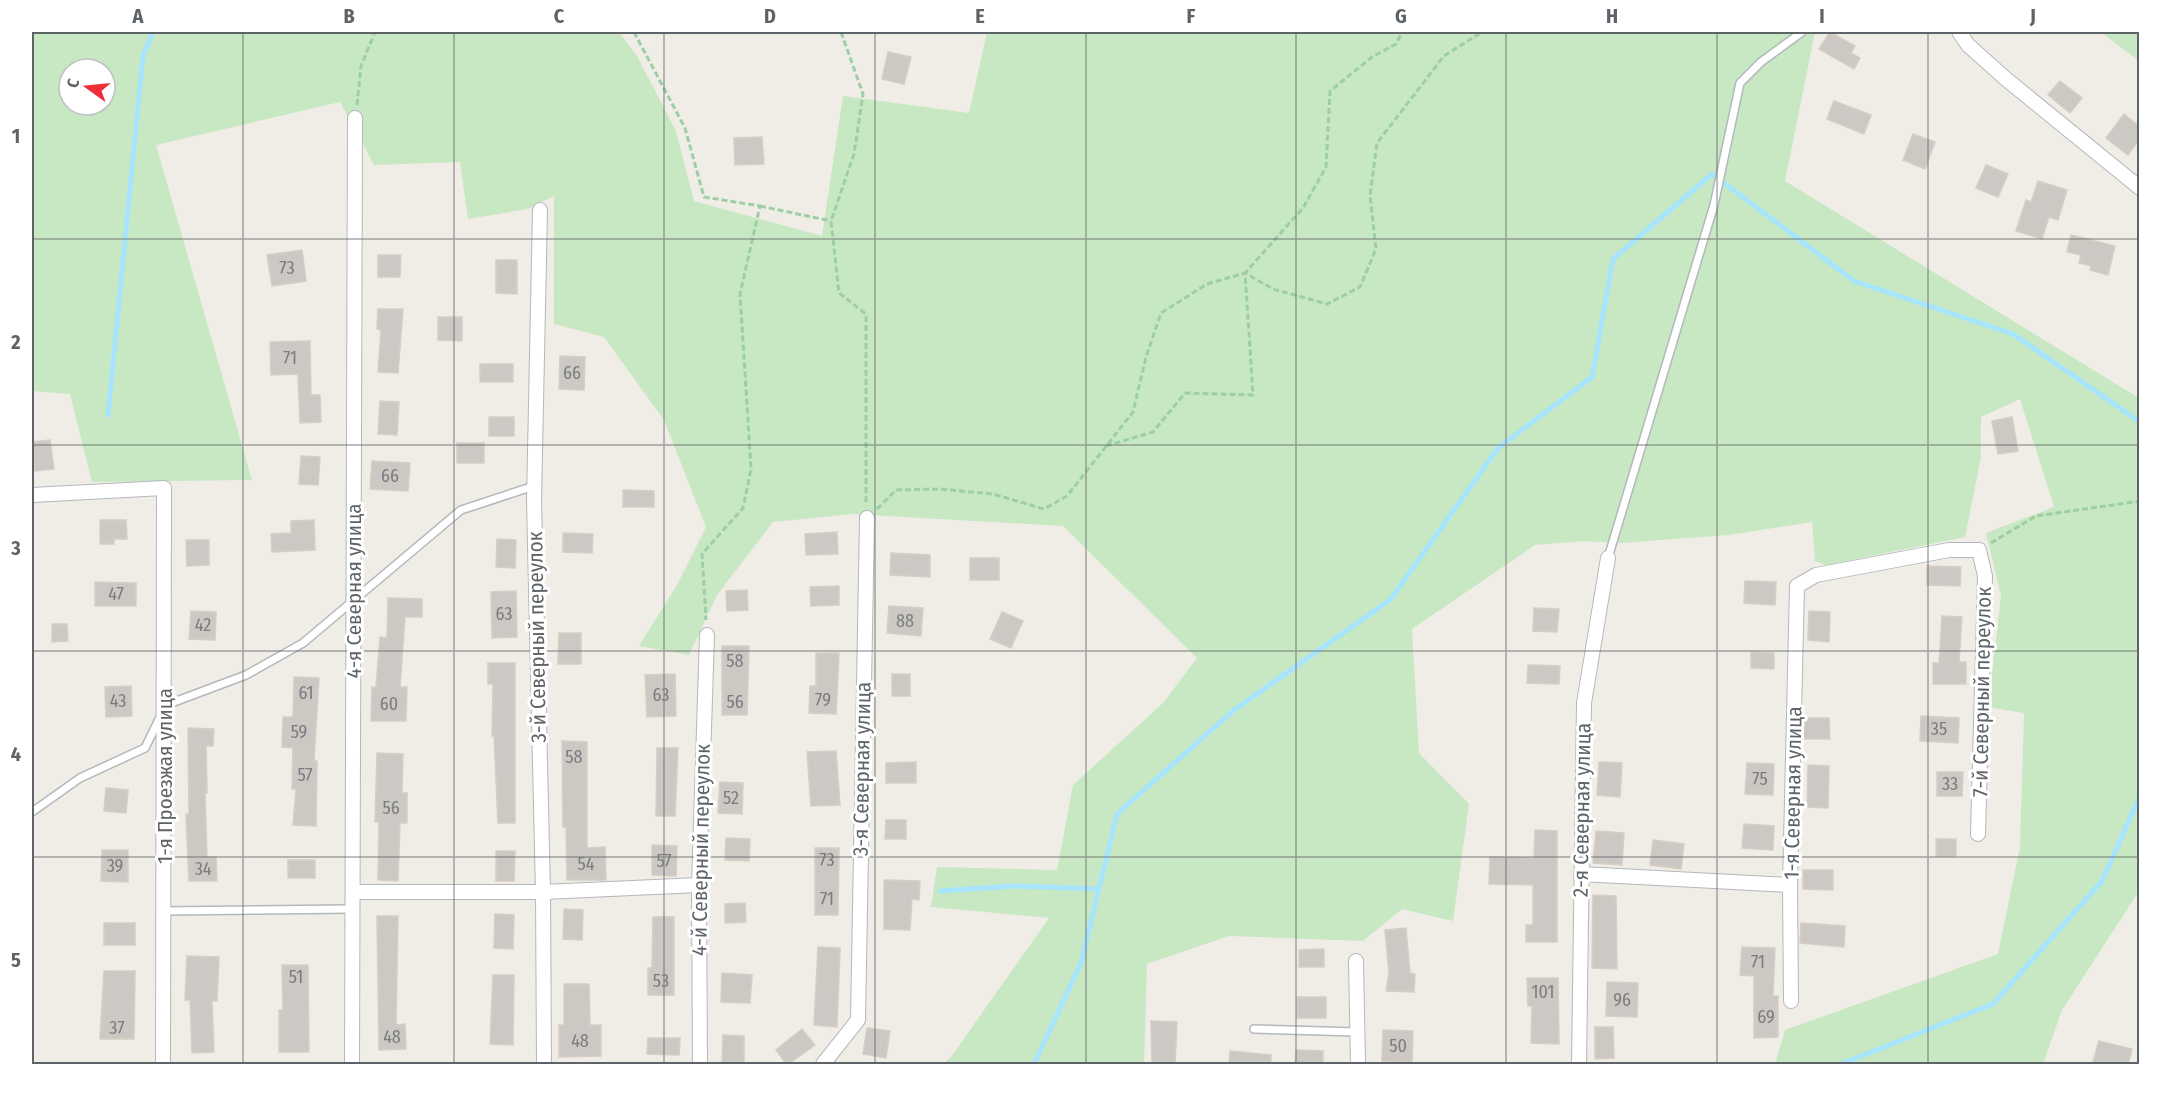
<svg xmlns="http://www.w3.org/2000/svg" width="2171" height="1096" viewBox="0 0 2171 1096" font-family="'Fira Sans Condensed',sans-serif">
<rect width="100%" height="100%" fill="#f0ede6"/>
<g fill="#c7e8c2" fill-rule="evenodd">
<path d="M32,32h587l18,24 39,75 18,70 128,35 21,-140 126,17 18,-81h828l-30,149 354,217v493l-77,119 -19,54h-268l10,-34 213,-76 22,-107 4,-134 -36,-6 13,-111 -15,-63 68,-26 -34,-108 -39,18v40l-16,80 -139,28 -11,-4 -3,-39 -84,13 -107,8 -37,-2 -49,4 -123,84 7,124 50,51 -16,117 -51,-12 -39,32 -134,-5 -82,28 -3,100h-201l8,-7 98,-139 -118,-11 6,-40 120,3 16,-85 90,-82 34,-45 -134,-132 -210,-12 -80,8 -56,73 -28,60 -50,-9 38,-61 29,-58 -42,-107 -60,-83 -50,-13v-128l-26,13 -60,10 -8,-57 -86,3 -34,-63 -184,43 96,335 -160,2 -22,-88 -38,-3zM69,69h36v36h-36z"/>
<polygon points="2101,32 2139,32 2139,61"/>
</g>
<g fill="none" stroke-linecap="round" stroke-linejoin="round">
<g stroke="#a7e5ff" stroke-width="5">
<polyline points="108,415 143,56 153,32"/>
<polyline points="941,891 1013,886 1099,889"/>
<polyline points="1034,1064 1081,963 1117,814 1234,710 1390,600 1498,448 1592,377 1613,259 1712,174 1854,281 2013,334 2140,422"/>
<polyline points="1841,1064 1993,1004 2102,881 2140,796"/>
</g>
</g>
<g fill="#ccc8c3" stroke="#d5cec4" stroke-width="1.5">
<polygon points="1830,32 1855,46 1851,53 1860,58 1854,69 1819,49"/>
<polygon points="888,52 911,57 904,84 882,79"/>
<polygon points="2060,81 2082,98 2070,113 2048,95"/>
<polygon points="1834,101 1871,115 1864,134 1827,119"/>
<polygon points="2124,114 2139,126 2139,140 2128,155 2106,138"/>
<polygon points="1913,134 1935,142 1925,169 1903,160"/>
<polygon points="762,137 764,164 735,165 734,138"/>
<polygon points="1986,165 2008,174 1998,197 1976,188"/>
<polygon points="2038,181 2067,190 2058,220 2049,217 2042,239 2016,231 2026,200 2031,202"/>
<polygon points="2071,235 2115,246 2108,275 2090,270 2091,266 2079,263 2081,255 2067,252"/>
<polygon points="302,250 306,281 272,286 267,255"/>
<polygon points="378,255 401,255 400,277 378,277"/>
<polygon points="496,260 517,260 517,294 496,293"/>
<polygon points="378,309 403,309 398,373 378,372 381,330 377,329"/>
<polygon points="438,317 462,317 462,341 438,340"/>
<polygon points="310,341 311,395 320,395 321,422 300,423 298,374 271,375 270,342"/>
<polygon points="560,356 585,357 584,390 559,389"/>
<rect x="480" y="364" width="33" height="18"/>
<polygon points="380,401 399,402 397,435 378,434"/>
<rect x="489" y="417" width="25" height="19"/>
<polygon points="2012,417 2018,451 1998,454 1992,421"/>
<polygon points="50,440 54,469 35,471 32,442"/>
<rect x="457" y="443" width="27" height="20"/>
<polygon points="301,456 320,457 318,485 299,484"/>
<polygon points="372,461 410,463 408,491 370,489"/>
<polygon points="623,490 654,491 654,507 623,507"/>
<polygon points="100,520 126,520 127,539 114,539 114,544 100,544"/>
<polygon points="314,520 315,550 272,552 271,534 291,533 291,521"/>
<polygon points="837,532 838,554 806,555 805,534"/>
<polygon points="563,533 593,534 592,553 563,552"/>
<polygon points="497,539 516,540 515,568 496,567"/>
<polygon points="186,540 209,540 209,565 187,566"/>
<polygon points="891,553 930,555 930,577 890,575"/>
<rect x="970" y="558" width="29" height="22"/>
<polygon points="1927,566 1961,567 1960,586 1927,585"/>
<polygon points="1745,581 1776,582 1775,605 1744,603"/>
<polygon points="95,582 136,583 136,606 95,606"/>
<polygon points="839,586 839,605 811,606 810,587"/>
<polygon points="747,590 748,610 727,611 726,591"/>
<polygon points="516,591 517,637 492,638 491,592"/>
<polygon points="388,598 422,599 422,617 405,617 400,687 407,687 406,721 371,721 372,687 376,687 380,637 387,638"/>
<polygon points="889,606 923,608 921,636 887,633"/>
<polygon points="1534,608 1559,609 1557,632 1533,631"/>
<polygon points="191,611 216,612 215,640 189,639"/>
<polygon points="1809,611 1830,612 1829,642 1808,640"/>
<polygon points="1002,612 1023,621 1011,648 990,639"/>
<polygon points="1942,616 1962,617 1959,662 1966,662 1966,684 1933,684 1933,663 1939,663"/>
<polygon points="52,624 67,624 68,641 52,642"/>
<polygon points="559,633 581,633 581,664 558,664"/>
<polygon points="722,646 749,646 747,715 722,715"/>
<polygon points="1751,652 1774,653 1774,669 1751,668"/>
<polygon points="816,653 839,653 836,714 809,713 810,686 816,686"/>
<polygon points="488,663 515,663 515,823 498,823 494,736 492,736 493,684 488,684"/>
<polygon points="1528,665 1560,666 1559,684 1527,683"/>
<polygon points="675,674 676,716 647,717 645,675"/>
<rect x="892" y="674" width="18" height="22"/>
<polygon points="294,677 319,678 314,761 317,761 316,826 293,825 296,789 292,789 293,748 282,747 283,717 293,717"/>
<polygon points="131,686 132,716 106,717 105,687"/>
<polygon points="1921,716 1959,718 1958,743 1920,741"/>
<polygon points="1803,718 1829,718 1830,739 1802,739"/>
<polygon points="188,728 214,729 213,746 206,746 207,793 205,793 207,857 216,857 217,881 189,881 186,814 189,814"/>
<polygon points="562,741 587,742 587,848 605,847 606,880 567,880 566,827 563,827"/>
<polygon points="657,748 678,748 675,816 656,816"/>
<polygon points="836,751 840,805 811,806 807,752"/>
<polygon points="377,753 403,754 402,793 407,793 407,823 400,823 398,881 378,880 379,822 375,822"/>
<polygon points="916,762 916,783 886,783 886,763"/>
<polygon points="1599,762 1622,763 1620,797 1597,795"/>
<polygon points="1747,763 1774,764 1773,795 1745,794"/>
<polygon points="1808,765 1829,766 1828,808 1807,807"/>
<polygon points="1937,772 1963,772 1962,796 1937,796"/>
<polygon points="720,782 743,783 742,814 718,813"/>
<polygon points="106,788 128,790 126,813 104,811"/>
<polygon points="886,820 906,820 906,839 885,839"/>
<polygon points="1744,824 1774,826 1773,850 1742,848"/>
<polygon points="1535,830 1557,831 1557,942 1526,942 1526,925 1533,925 1533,885 1489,884 1490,857 1534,858"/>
<polygon points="1596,831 1624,833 1622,865 1593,863"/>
<polygon points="726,838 750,839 749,861 725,860"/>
<rect x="1936" y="839" width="20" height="17"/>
<polygon points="1653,840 1684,844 1681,869 1650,865"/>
<polygon points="652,845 677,846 676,876 652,875"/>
<polygon points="815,848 839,848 838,915 815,915"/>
<polygon points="102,850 128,850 128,882 101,881"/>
<polygon points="496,851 515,851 514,881 496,881"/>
<rect x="288" y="860" width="27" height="18"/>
<polygon points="1803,870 1833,870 1833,890 1803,889"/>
<polygon points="884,880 920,881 919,900 912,899 910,930 884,929"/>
<polygon points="1593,895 1616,896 1617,969 1592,968"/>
<polygon points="745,903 746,922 725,923 725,904"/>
<polygon points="564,909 583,910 582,940 563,939"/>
<polygon points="495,914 514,915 513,949 494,948"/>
<polygon points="377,916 398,916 396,1025 405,1024 406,1049 379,1050"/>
<polygon points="653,917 674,917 674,995 648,995 648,968 652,968"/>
<rect x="104" y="923" width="31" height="22"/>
<polygon points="1801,923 1845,926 1844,947 1800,943"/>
<polygon points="1406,928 1410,973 1415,974 1414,992 1386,991 1389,973 1385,930"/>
<polygon points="818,947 840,948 837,1027 814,1025"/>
<polygon points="1742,947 1775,948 1773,996 1778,996 1778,1037 1754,1038 1754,976 1740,975"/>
<polygon points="1324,949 1324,967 1299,967 1299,950"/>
<polygon points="187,956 219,957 217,1001 212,1001 214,1052 192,1053 190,1000 185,1000"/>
<polygon points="282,965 308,965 309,1052 279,1052 279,1010 283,1010"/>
<polygon points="104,971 135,971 134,1039 100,1039"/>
<polygon points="722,973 752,975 750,1003 721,1002"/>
<polygon points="493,975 514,975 513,1045 490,1044"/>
<polygon points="1527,978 1558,978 1559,1044 1531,1043 1532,1006 1528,1006"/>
<polygon points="1607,982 1638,983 1637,1017 1606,1016"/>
<polygon points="564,984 589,984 590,1025 601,1025 601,1056 559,1057 559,1025 564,1025"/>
<rect x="1297" y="997" width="29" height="21"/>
<polygon points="1151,1021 1177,1022 1175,1065 1152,1065"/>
<polygon points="1595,1027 1613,1027 1614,1058 1595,1059"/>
<polygon points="867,1028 890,1031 886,1058 863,1054"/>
<polygon points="802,1029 815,1045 787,1065 776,1050"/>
<polygon points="1383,1030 1413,1031 1412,1062 1382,1061"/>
<polygon points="723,1035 744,1036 744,1065 722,1065"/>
<polygon points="648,1038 680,1038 679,1055 647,1054"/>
<polygon points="2099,1041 2132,1049 2128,1065 2092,1065"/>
<polygon points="1296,1050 1323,1051 1323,1065 1295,1065"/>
<polygon points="1230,1051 1271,1055 1271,1065 1229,1065"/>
</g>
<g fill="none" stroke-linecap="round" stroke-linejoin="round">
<defs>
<g id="lane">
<polyline points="1608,558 1714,205 1740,83 1761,62 1802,32"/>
<polyline points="32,812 80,778 145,748 166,705 246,675 303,643 461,510 534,486"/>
<polyline points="164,911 353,909"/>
<polyline points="1254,1029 1357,1032"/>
</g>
<g id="street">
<polyline points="1959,32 1968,45 2006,79 2140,188"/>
<polyline points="540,210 534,501 543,892 544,1064"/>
<polyline points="32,495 164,488 163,1064"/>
<polyline points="1581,874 1790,885"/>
<polyline points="353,892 543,892 699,885"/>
<polyline points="1356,961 1358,1064"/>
<polyline points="1791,1001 1790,885 1797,586 1816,575 1949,550 1979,550 1985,576 1978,834"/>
<polyline points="352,1064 355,118"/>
<polyline points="700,1064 699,885 707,635"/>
<polyline points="823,1064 858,1020 867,518"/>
<polyline points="1579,1064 1584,703 1608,558"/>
</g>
</defs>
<use href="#lane" stroke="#b3b8bb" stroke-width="10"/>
<use href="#street" stroke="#b3b8bb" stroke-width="16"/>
<g stroke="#9ecfa4" stroke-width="3" stroke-dasharray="6 3" stroke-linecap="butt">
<polyline points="634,32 685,128 704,197 760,206 740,294 751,469 743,508 702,554 706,620"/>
<polyline points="841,32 863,94 854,154 831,221 839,293 866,314 866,503"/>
<polyline points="357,105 361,66 375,32"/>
<polyline points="760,206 831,221"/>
<polyline points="1106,446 1153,432 1185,393 1253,395 1245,273 1303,208 1326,167 1330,91 1372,57 1396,44 1402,32"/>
<polyline points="877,509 896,490 939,489 993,494 1044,509 1067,496 1133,412 1146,357 1161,313 1207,284 1245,273 1273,289 1327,304 1360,287 1376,249 1370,195 1377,143 1444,56 1482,32"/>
<polyline points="1991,543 2036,516 2140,501"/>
</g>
<use href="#lane" stroke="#fff" stroke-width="7"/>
<use href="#street" stroke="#fff" stroke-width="14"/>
</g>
<path fill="none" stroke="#5e6367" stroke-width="1.5" stroke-opacity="0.55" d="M243,32v1032M454,32v1032M664,32v1032M875,32v1032M1086,32v1032M1296,32v1032M1506,32v1032M1717,32v1032M1928,32v1032M32,239h2108M32,445h2108M32,651h2108M32,857h2108"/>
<g text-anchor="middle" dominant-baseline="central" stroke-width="6" stroke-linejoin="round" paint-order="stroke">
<g font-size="18" fill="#7a7c7e">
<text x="287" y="268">73</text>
<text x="290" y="358">71</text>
<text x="572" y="373">66</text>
<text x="390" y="476">66</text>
<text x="116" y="594">47</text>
<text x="504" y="614">63</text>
<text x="905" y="621">88</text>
<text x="203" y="625">42</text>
<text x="735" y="661">58</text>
<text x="306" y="693">61</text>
<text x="661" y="695">63</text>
<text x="823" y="700">79</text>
<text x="118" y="701">43</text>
<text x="735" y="702">56</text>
<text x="389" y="704">60</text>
<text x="1939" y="729">35</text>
<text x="299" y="732">59</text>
<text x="574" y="757">58</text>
<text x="305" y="775">57</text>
<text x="1760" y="779">75</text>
<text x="1950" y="784">33</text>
<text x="731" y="798">52</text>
<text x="391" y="808">56</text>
<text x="827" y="860">73</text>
<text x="664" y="861">57</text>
<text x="586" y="864">54</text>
<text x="115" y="866">39</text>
<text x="203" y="869">34</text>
<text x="827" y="899">71</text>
<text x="1758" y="962">71</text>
<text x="296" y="977">51</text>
<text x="661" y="981">53</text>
<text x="1543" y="992">101</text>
<text x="1622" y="1000">96</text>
<text x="1766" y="1017">69</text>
<text x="117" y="1028">37</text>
<text x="392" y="1037">48</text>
<text x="580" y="1041">48</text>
<text x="1398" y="1046">50</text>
</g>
<g font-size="21" fill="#5e6367" stroke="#fff">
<text transform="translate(354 591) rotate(-90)">4-я Северная улица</text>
<text transform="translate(537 637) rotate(-91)">3-й Северный переулок</text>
<text transform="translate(1982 692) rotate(-89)">7-й Северный переулок</text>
<text transform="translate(862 769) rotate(-89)">3-я Северная улица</text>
<text transform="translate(165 776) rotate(-90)">1-я Проезжая улица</text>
<text transform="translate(1793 793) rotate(-89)">1-я Северная улица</text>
<text transform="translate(1582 810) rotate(-89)">2-я Северная улица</text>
<text transform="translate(701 850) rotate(-89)">4-й Северный переулок</text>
</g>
</g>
<rect width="2171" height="1096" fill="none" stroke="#ffffff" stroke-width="66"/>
<g transform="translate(87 87) rotate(285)"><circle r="28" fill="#ffffff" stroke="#bfc1c2" stroke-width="1.5"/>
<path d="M0-4.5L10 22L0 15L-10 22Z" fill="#ef2e39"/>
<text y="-9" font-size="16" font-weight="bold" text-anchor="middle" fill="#5e6367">С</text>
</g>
<rect x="33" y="33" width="2105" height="1030" fill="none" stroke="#5e6367" stroke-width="2"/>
<g font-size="20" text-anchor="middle" font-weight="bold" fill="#5e6367">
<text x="138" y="23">A</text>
<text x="349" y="23">B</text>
<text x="559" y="23">C</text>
<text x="770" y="23">D</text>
<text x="980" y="23">E</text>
<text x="1191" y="23">F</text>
<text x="1401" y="23">G</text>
<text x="1612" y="23">H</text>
<text x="1822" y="23">I</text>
<text x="2033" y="23">J</text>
<text x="16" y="143">1</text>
<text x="16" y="349">2</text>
<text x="16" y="555">3</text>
<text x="16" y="761">4</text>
<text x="16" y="967">5</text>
</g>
</svg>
